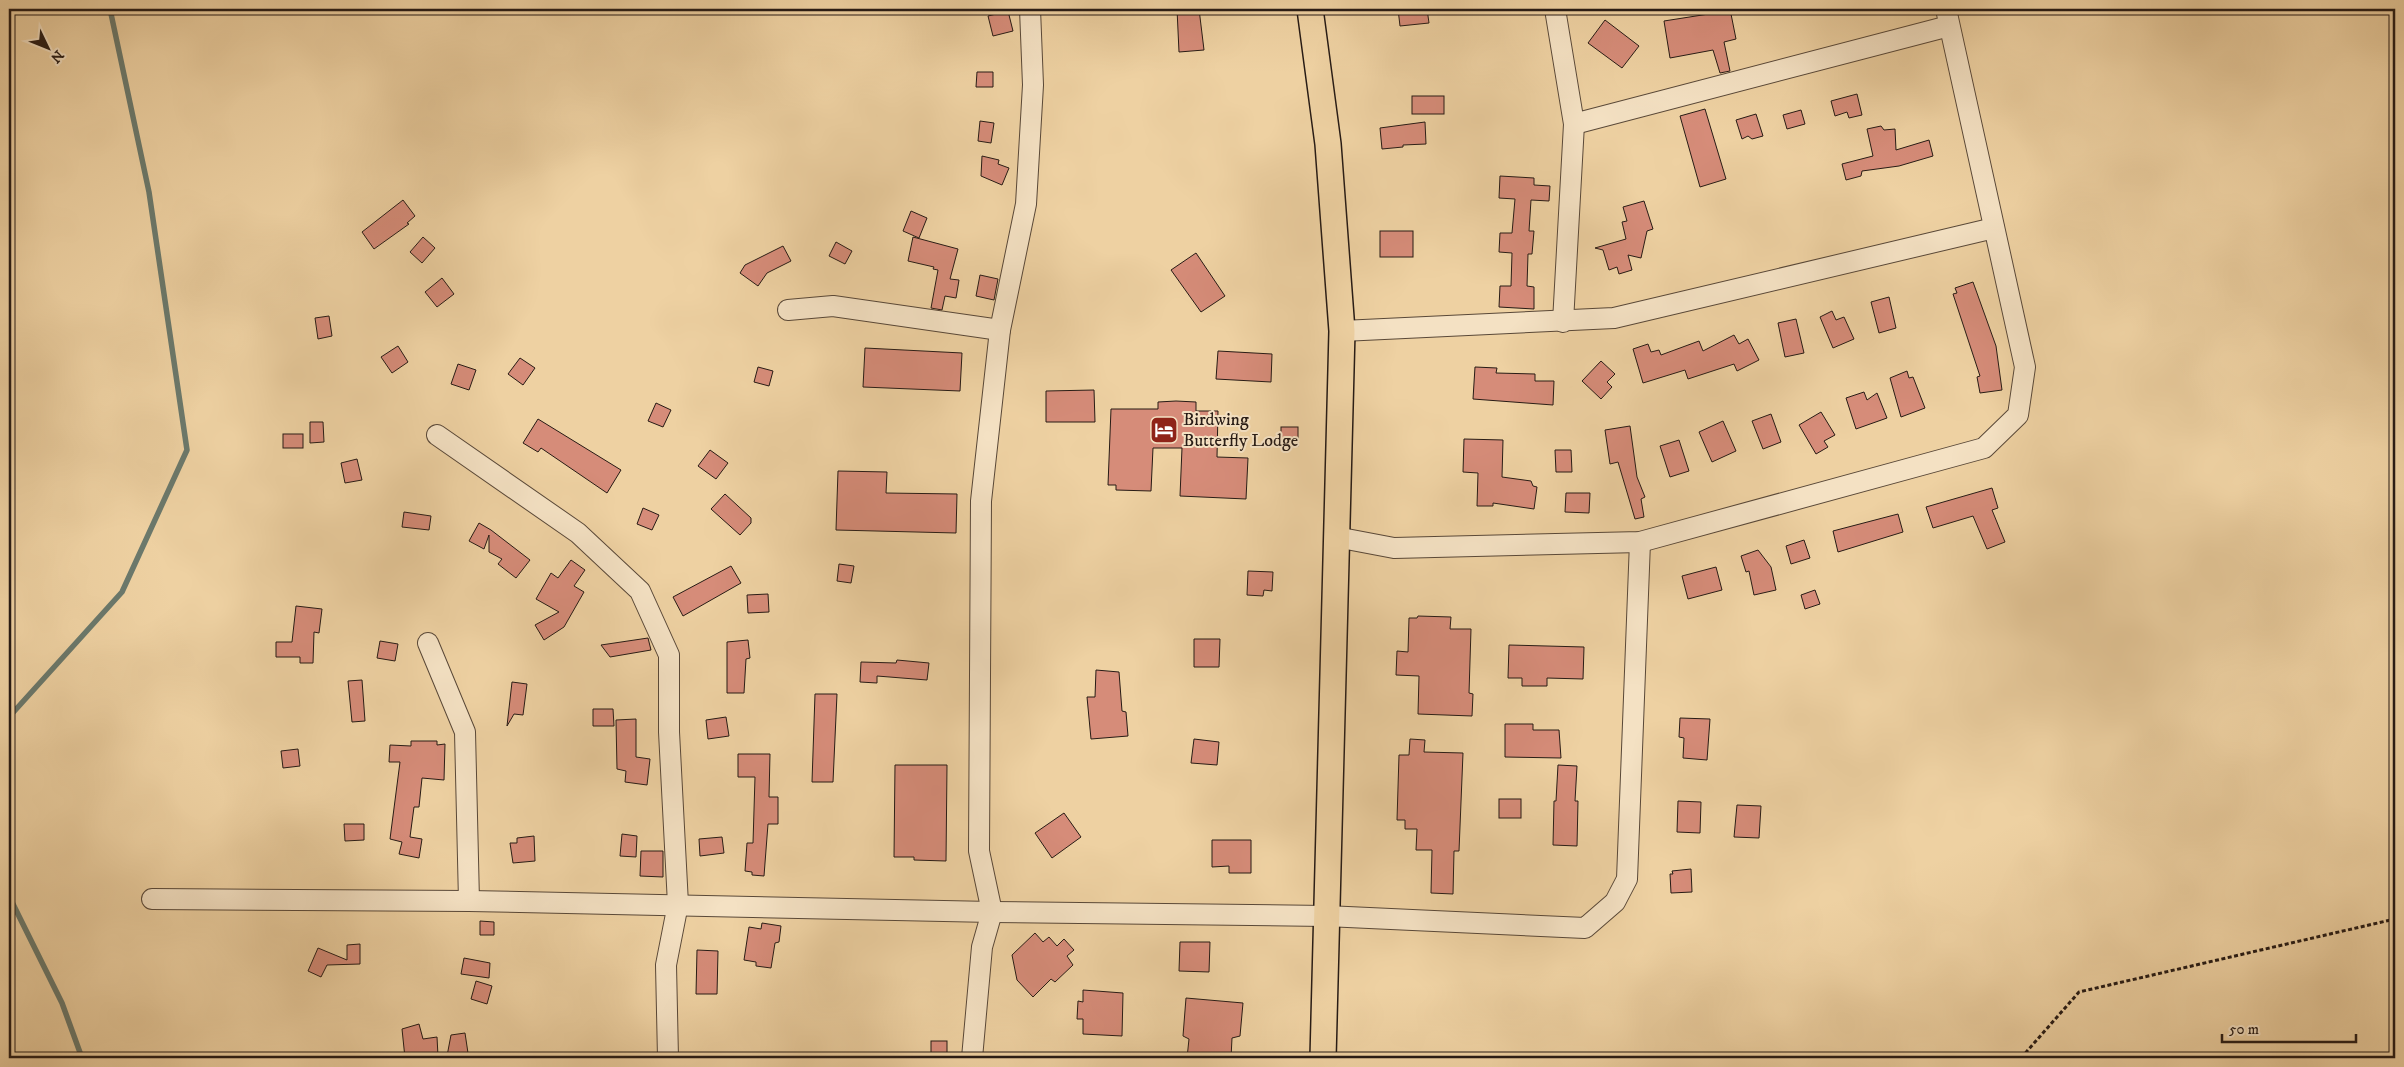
<svg xmlns="http://www.w3.org/2000/svg" width="2404" height="1067" viewBox="0 0 2404 1067" font-family="'IM FELL DW Pica',serif">
<rect width="100%" height="100%" fill="#eed1a2"/>
<filter id="stains"><feTurbulence type="fractalNoise" baseFrequency=".004" numOctaves="4"/><feColorMatrix values="0 0 0 0 .2 0 0 0 0 .09 0 0 0 0 .02 0 0 0 .5 -.17"/></filter>
<radialGradient id="worn" r=".72"><stop offset=".6" stop-color="#630" stop-opacity="0"/><stop offset="1" stop-color="#630" stop-opacity=".3"/></radialGradient>
<g fill="none" stroke-linecap="round" stroke-linejoin="round">
<g stroke="#6b796c" stroke-width="5.5">
<polyline points="9,717 122,592 187,450 149,192 110,9"/>
<polyline points="9,896 62,1003 82,1058"/>
</g>
</g>
<g fill="#d68c79" stroke="#271b15">
<polygon points="1177,9 1199,9 1204,50 1179,52"/>
<polygon points="1398,9 1427,9 1429,23 1400,26"/>
<polygon points="1715,9 1730,9 1736,39 1724,42 1730,71 1720,73 1713,50 1670,58 1664,21 1715,13"/>
<polygon points="1008,11 1013,31 993,36 988,16"/>
<polygon points="1605,20 1639,46 1622,68 1588,43"/>
<polygon points="977,72 993,72 993,87 976,87"/>
<polygon points="1857,94 1862,115 1849,118 1847,112 1835,116 1831,101"/>
<rect x="1412" y="96" width="32" height="18"/>
<polygon points="1705,109 1726,179 1700,187 1680,116"/>
<polygon points="1801,110 1805,124 1787,129 1783,115"/>
<polygon points="1756,114 1763,136 1752,139 1748,136 1742,139 1736,120"/>
<polygon points="980,121 994,123 991,143 978,141"/>
<polygon points="1425,122 1426,144 1403,145 1403,147 1382,149 1380,128"/>
<polygon points="1881,126 1884,130 1895,129 1896,150 1929,140 1933,156 1899,166 1862,171 1861,176 1846,180 1842,164 1873,156 1867,129"/>
<polygon points="982,156 999,160 998,164 1009,168 1002,185 981,176"/>
<polygon points="1500,176 1534,178 1534,185 1550,186 1549,201 1531,200 1529,231 1534,231 1532,254 1528,254 1527,286 1534,287 1534,309 1499,307 1500,286 1511,286 1512,253 1499,252 1500,233 1512,233 1515,199 1499,198"/>
<polygon points="403,200 415,216 407,223 409,224 374,249 362,232"/>
<polygon points="1644,201 1653,229 1647,231 1641,258 1628,255 1632,270 1619,274 1617,267 1609,270 1603,250 1595,248 1626,239 1622,222 1627,221 1623,207"/>
<polygon points="911,211 927,218 919,238 903,231"/>
<rect x="1380" y="231" width="33" height="26"/>
<polygon points="423,237 435,248 422,263 410,252"/>
<polygon points="913,237 958,249 950,279 959,280 956,298 945,296 942,310 931,308 938,270 933,269 934,267 908,261"/>
<polygon points="836,242 852,251 845,264 829,256"/>
<polygon points="783,246 791,261 767,273 758,286 740,273 745,265"/>
<polygon points="1196,253 1225,296 1201,312 1171,270"/>
<polygon points="980,275 998,279 994,300 976,296"/>
<polygon points="442,278 454,294 437,307 425,292"/>
<polygon points="1973,282 1996,346 2002,390 1980,393 1977,377 1980,376 1953,294 1957,293 1955,288"/>
<polygon points="1889,297 1896,328 1879,333 1871,302"/>
<polygon points="1832,311 1836,320 1844,317 1854,339 1833,348 1820,317"/>
<polygon points="329,316 332,336 318,339 315,318"/>
<polygon points="1796,319 1804,353 1785,357 1778,323"/>
<polygon points="1734,335 1739,344 1748,339 1759,360 1737,371 1734,364 1688,379 1685,370 1643,383 1633,349 1648,344 1651,352 1659,350 1661,355 1699,341 1703,351"/>
<polygon points="398,346 408,362 392,373 381,357"/>
<polygon points="865,348 962,353 960,391 863,387"/>
<polygon points="1218,351 1272,354 1271,382 1216,379"/>
<polygon points="520,358 535,368 523,385 508,374"/>
<polygon points="1601,361 1615,374 1607,382 1612,387 1601,399 1582,381"/>
<polygon points="458,364 476,370 469,390 451,384"/>
<polygon points="758,367 773,371 769,386 754,382"/>
<polygon points="1475,367 1497,368 1496,373 1535,374 1535,381 1554,381 1553,405 1473,399"/>
<polygon points="1907,371 1909,378 1913,377 1925,408 1901,417 1890,378"/>
<polygon points="1094,390 1095,422 1046,422 1046,391"/>
<polygon points="1864,392 1867,400 1877,393 1887,418 1856,429 1846,398"/>
<polygon points="1176,401 1196,402 1196,411 1218,411 1217,457 1248,458 1246,499 1180,496 1182,448 1153,448 1151,491 1116,490 1116,485 1108,485 1111,409 1158,409 1158,402"/>
<polygon points="656,403 671,410 663,427 648,421"/>
<polygon points="1821,412 1835,435 1824,441 1828,447 1816,454 1799,425"/>
<polygon points="1771,414 1781,442 1763,449 1752,421"/>
<polygon points="538,419 621,470 607,493 541,448 538,452 523,443"/>
<polygon points="1723,421 1736,451 1712,462 1699,432"/>
<polygon points="310,422 323,422 324,442 310,443"/>
<polygon points="1630,426 1637,477 1645,497 1641,499 1644,517 1635,519 1618,462 1610,464 1605,430"/>
<rect x="1281" y="427" width="17" height="19"/>
<rect x="283" y="434" width="20" height="14"/>
<polygon points="1464,439 1503,440 1502,477 1531,481 1533,486 1537,487 1534,509 1493,503 1493,506 1477,506 1478,473 1463,472"/>
<polygon points="1679,440 1689,471 1670,477 1660,446"/>
<polygon points="710,450 728,463 716,479 698,466"/>
<polygon points="1555,450 1571,450 1572,472 1556,472"/>
<polygon points="357,459 362,480 345,483 341,463"/>
<polygon points="838,471 887,472 886,493 957,494 956,533 836,530"/>
<polygon points="1992,488 1998,508 1992,510 2005,542 1987,549 1973,516 1933,528 1926,507"/>
<polygon points="1566,493 1590,493 1589,513 1565,512"/>
<polygon points="725,494 751,518 751,523 740,535 711,509"/>
<polygon points="643,508 659,515 652,530 637,524"/>
<polygon points="404,512 431,516 429,530 402,527"/>
<polygon points="1898,514 1903,532 1838,552 1833,531"/>
<polygon points="479,523 491,530 530,560 516,578 498,564 502,559 489,552 489,535 484,549 469,541"/>
<polygon points="1804,540 1810,558 1791,564 1786,546"/>
<polygon points="1758,550 1771,567 1776,590 1754,595 1749,571 1746,572 1741,556"/>
<polygon points="571,560 585,570 574,586 584,592 564,627 544,640 535,625 559,612 536,599 551,573 558,578"/>
<polygon points="839,564 854,566 851,583 837,581"/>
<polygon points="731,566 741,583 683,616 673,597"/>
<polygon points="1716,567 1722,590 1688,599 1682,576"/>
<polygon points="1248,571 1273,572 1272,591 1264,590 1263,596 1247,595"/>
<polygon points="1815,590 1820,604 1805,609 1801,595"/>
<polygon points="768,594 769,612 748,613 747,595"/>
<polygon points="296,606 322,609 319,633 314,632 313,663 300,663 300,657 276,657 276,642 292,642"/>
<polygon points="1418,616 1451,617 1450,629 1471,629 1469,693 1473,694 1472,716 1418,714 1419,676 1396,675 1397,651 1408,652 1409,618 1417,618"/>
<polygon points="648,638 651,650 610,657 601,645"/>
<polygon points="1194,639 1220,639 1219,667 1194,667"/>
<polygon points="748,640 750,658 746,659 744,693 727,693 727,642"/>
<polygon points="380,641 398,644 395,661 377,658"/>
<polygon points="1509,645 1584,647 1583,679 1547,678 1547,686 1522,686 1522,678 1508,678"/>
<polygon points="897,660 929,663 927,680 877,676 877,683 860,682 861,662 896,663"/>
<polygon points="1096,670 1119,672 1122,711 1126,712 1128,736 1091,739 1087,697 1095,697"/>
<polygon points="362,680 365,721 352,722 348,681"/>
<polygon points="512,682 527,684 523,715 514,714 507,726"/>
<polygon points="815,694 837,694 833,782 812,782"/>
<polygon points="593,709 613,709 614,726 593,726"/>
<polygon points="726,717 729,736 708,739 706,720"/>
<polygon points="1680,718 1710,719 1707,760 1683,758 1684,738 1679,737"/>
<polygon points="636,719 636,757 650,759 647,785 625,782 626,771 617,769 616,720"/>
<polygon points="1505,724 1533,724 1533,730 1559,730 1561,758 1505,757"/>
<polygon points="1194,739 1219,742 1217,765 1191,763"/>
<polygon points="1410,739 1425,740 1424,752 1463,753 1459,851 1454,851 1453,894 1431,893 1432,850 1416,850 1417,829 1405,829 1405,820 1397,820 1399,755 1409,755"/>
<polygon points="411,741 437,741 437,745 445,744 444,780 422,778 419,807 414,807 410,837 422,839 419,858 399,854 402,842 390,839 400,762 389,762 390,745 411,746"/>
<polygon points="298,749 300,766 283,768 281,751"/>
<polygon points="738,754 770,754 769,797 778,797 778,824 768,824 764,876 752,875 752,872 745,871 747,843 753,843 755,777 738,777"/>
<polygon points="895,765 947,765 946,861 914,860 914,857 894,857"/>
<polygon points="1558,765 1577,766 1575,801 1578,801 1577,846 1553,845 1554,801 1556,801"/>
<rect x="1499" y="799" width="22" height="19"/>
<polygon points="1678,801 1701,802 1700,833 1677,832"/>
<polygon points="1737,805 1761,806 1759,838 1734,837"/>
<polygon points="1064,813 1081,837 1052,858 1035,833"/>
<polygon points="344,824 364,824 364,840 345,841"/>
<polygon points="622,834 637,836 636,857 620,856"/>
<polygon points="534,836 535,861 513,863 510,843 517,843 517,838"/>
<polygon points="722,837 724,853 700,856 699,839"/>
<polygon points="1212,840 1251,840 1251,873 1229,873 1229,866 1212,867"/>
<polygon points="641,851 663,851 663,877 640,876"/>
<polygon points="1691,869 1692,892 1671,893 1670,874 1673,874 1672,871"/>
<polygon points="480,921 494,922 494,935 480,935"/>
<polygon points="762,923 781,926 779,942 775,943 771,968 756,966 756,962 744,960 749,927 761,929"/>
<polygon points="1035,933 1043,942 1049,937 1057,946 1064,939 1074,950 1067,956 1073,965 1055,982 1051,979 1033,997 1017,980 1012,955"/>
<polygon points="1180,942 1210,942 1209,972 1179,971"/>
<polygon points="360,944 360,964 327,965 321,977 308,971 318,948 347,960 347,945"/>
<polygon points="697,950 718,951 717,994 696,994"/>
<polygon points="464,958 490,963 489,978 461,974"/>
<polygon points="476,981 492,986 487,1004 471,999"/>
<polygon points="1083,990 1123,993 1122,1036 1083,1034 1083,1019 1077,1019 1078,1001 1083,1002"/>
<polygon points="1186,998 1243,1003 1240,1036 1232,1038 1231,1058 1187,1058 1189,1039 1183,1036"/>
<polygon points="419,1024 423,1039 437,1037 438,1056 405,1058 402,1029"/>
<polygon points="465,1033 468,1053 447,1056 451,1035"/>
<rect x="931" y="1041" width="16" height="15"/>
</g>
<g fill="none" stroke-linecap="round" stroke-linejoin="round">
<defs>
<g id="minor">
<polyline points="1555,9 1574,124 1563,322"/>
<polyline points="1574,124 1949,26"/>
<polyline points="788,310 833,306 1000,330"/>
<polyline points="1342,331 1614,318 1994,228"/>
<polyline points="437,435 578,533 640,591 669,655 669,732 678,904 666,965 668,1058"/>
<polyline points="1336,537 1394,548 1640,542 1984,448 2018,415 2025,367 1946,9"/>
<polyline points="428,643 465,732 469,901"/>
<polyline points="152,899 469,901 992,912 1326,916 1585,928 1615,902 1627,879 1640,542"/>
<polyline points="972,1058 982,947 992,912 979,851 981,501 1000,330 1026,204 1033,85 1030,9"/>
</g>
<polyline id="major" points="1310,9 1328,144 1342,331 1323,1058"/>
</defs>
<use href="#minor" stroke="#594838" stroke-width="22"/>
<use href="#major" stroke="#271b15" stroke-width="28"/>
<polyline stroke="#271b15" stroke-width="3" stroke-dasharray="4 2.5" stroke-linecap="butt" points="2021,1058 2079,992 2395,919"/>
<use href="#minor" stroke="#f4e1c3" stroke-width="20"/>
<use href="#major" stroke="#eed1a2" stroke-width="25"/>
</g>
<defs>
<symbol id="hotel-square" viewBox="-11 -11 22 22"><rect x="-9" y="-9" width="18" height="18" rx="4" fill="#8f2418" stroke="#f4e1c3"/><path d="M-6-4.5h1.5V1H6V5H4.5V3h-9V5H-6ZM-4 0a1.8 1.8 0 1 1 3.6 0ZM.5 0V-2.5h3Q6-2.5 6 0Z" fill="#fff"/></symbol>
</defs>
<g fill-rule="evenodd">
<use href="#hotel-square" x="1148" y="414" width="32" height="32"/>
</g>
<g text-anchor="middle" dominant-baseline="central" stroke-width="4" stroke-linejoin="round" paint-order="stroke">
<g font-size="18" fill="#271b15" stroke="#f4e1c3" text-anchor="start">
<text x="1183" y="420">Birdwing<tspan x="1183" dy="21">Butterfly Lodge</tspan></text>
</g>
</g>
<rect width="2404" height="1067" fill="none" stroke="#eed1a2" stroke-width="30"/>
<rect x="10" y="10" width="2384" height="1047" fill="none" stroke="#271b15" stroke-width="2.5"/>
<rect x="15" y="15" width="2374" height="1037" fill="none" stroke="#271b15"/>
<g transform="translate(48 48) rotate(133)" stroke="#f4e1c3" stroke-width="4" paint-order="stroke">
<path d="M0-4L9 19L0 12L-9 19Z" fill="#271b15"/>
<text y="-8" font-size="14" font-weight="bold" text-anchor="middle" fill="#271b15">N</text>
</g>
<path d="M2222 1034v8h134v-8" fill="none" stroke="#271b15" stroke-width="2.5"/>
<text x="2229" y="1034" font-size="15" fill="#271b15" stroke="#f4e1c3" stroke-width="4" paint-order="stroke">50 m</text>
<rect width="100%" height="100%" filter="url(#stains)"/>
<rect width="100%" height="100%" fill="url(#worn)"/>
</svg>
